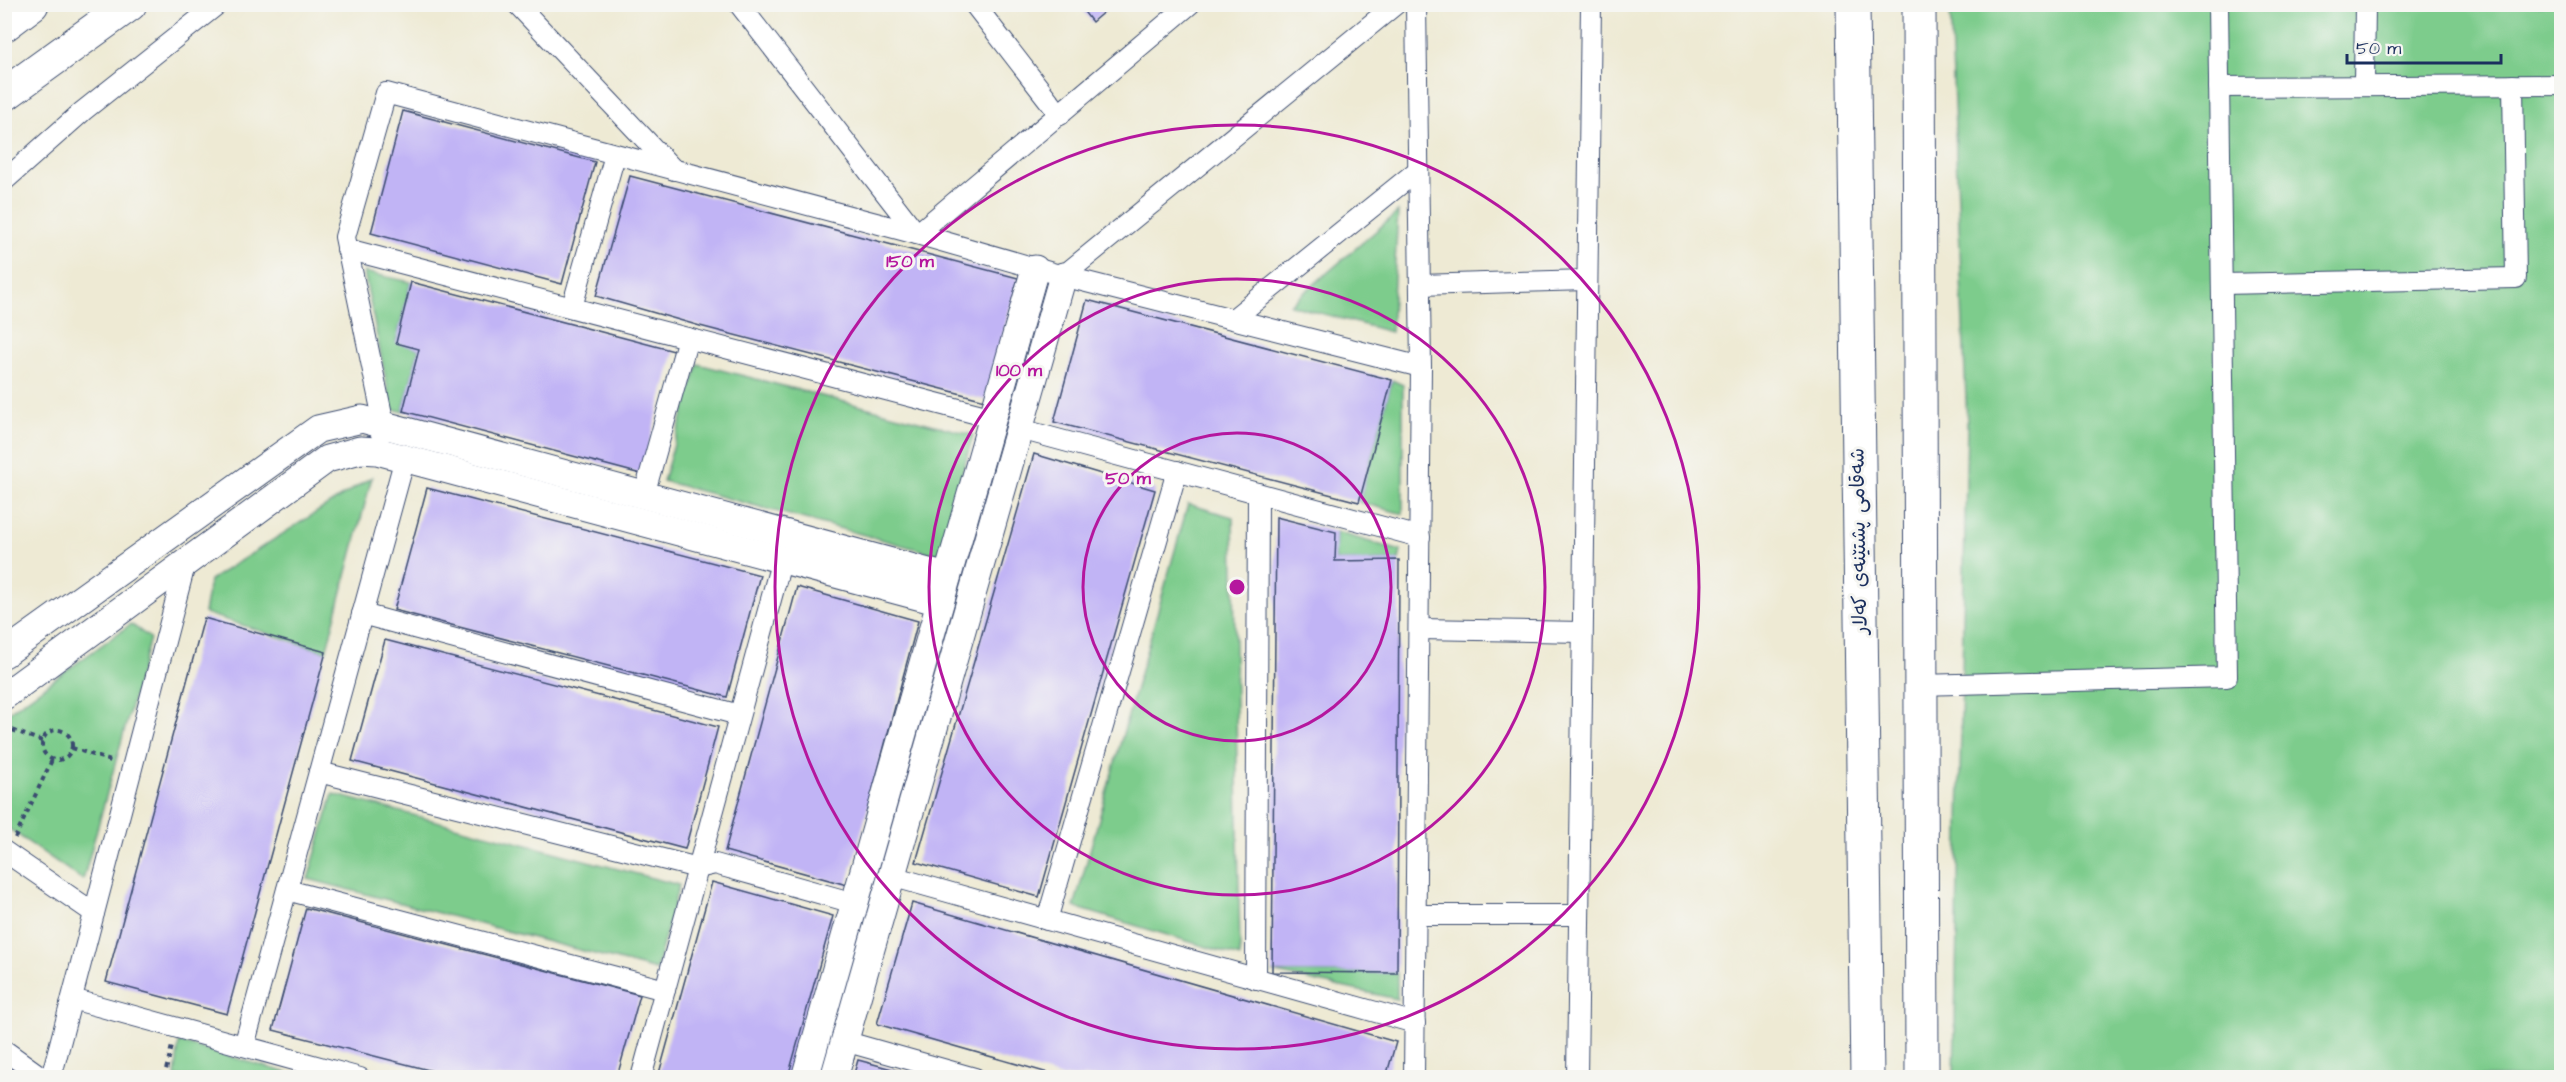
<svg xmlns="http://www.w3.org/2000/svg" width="2566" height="1082" viewBox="0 0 2566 1082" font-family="'Architects Daughter','Playpen Sans Arabic',sans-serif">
<rect width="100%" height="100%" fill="#f6f6f2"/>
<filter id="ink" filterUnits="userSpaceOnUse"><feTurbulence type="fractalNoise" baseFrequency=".0167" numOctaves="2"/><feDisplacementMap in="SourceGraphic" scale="12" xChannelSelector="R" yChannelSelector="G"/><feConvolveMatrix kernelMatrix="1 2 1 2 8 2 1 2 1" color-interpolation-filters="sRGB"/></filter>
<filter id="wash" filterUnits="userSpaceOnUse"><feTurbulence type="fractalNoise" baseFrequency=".008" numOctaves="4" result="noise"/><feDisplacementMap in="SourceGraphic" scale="24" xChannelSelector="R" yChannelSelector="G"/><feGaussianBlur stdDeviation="1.35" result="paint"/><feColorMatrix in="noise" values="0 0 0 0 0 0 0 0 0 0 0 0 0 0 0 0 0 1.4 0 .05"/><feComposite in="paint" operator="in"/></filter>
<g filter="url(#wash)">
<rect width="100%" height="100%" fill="#eeead4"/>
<g fill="#7dcc8c" stroke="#4c7e75" stroke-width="1.5">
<polygon points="1950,5 2561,5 2561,1077 1954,1077 1967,424"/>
<polygon points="1398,212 1391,332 1290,305"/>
<polygon points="364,272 411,282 396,342 419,349 403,411 392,410"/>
<polygon points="698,364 973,435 939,555 663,481"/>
<polygon points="1392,380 1403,385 1403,514 1359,502"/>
<polygon points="372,477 326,652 204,613 210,580"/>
<polygon points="1188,504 1233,517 1240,957 1074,907"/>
<polygon points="1336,532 1401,551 1399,560 1335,561"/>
<polygon points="131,624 150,638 83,880 5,826 5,715"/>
<polygon points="333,794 679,885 656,970 308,879"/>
<polygon points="1272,972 1397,973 1397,999"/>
<polygon points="179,1042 302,1077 175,1077"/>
</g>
<g id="blocks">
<g fill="#c1b4f5">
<polygon points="1078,4 1113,4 1092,22"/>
<polygon points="403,111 595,162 562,284 371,233"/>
<polygon points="630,176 1018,278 985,400 700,326 596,296"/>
<polygon points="411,282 674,351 641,474 403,411 419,349 396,343"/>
<polygon points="1087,300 1392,380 1359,502 1054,422"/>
<polygon points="1034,454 1155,490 1039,897 916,862"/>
<polygon points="427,488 760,575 727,697 394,610"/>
<polygon points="1276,517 1336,532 1335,561 1399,560 1397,973 1272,972"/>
<polygon points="797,587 918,621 847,885 725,851"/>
<polygon points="204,618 326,652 227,1014 106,982"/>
<polygon points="385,640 718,727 685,849 352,761"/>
<polygon points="712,882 833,916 788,1077 658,1077"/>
<polygon points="912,903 1396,1042 1386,1077 1062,1077 877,1024"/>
<polygon points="306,908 640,995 617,1077 456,1077 273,1030"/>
<polygon points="858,1060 922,1077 853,1077"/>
</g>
</g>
</g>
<g filter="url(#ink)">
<use href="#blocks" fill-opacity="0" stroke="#3b4b70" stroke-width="1.5"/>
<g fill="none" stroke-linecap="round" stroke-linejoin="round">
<defs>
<g id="street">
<polyline points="517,4 674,170"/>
<polyline points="739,4 917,234 1190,4"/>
<polyline points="974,4 1060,115"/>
<polyline points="2364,85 2365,4"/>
<polyline points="2219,87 2562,85"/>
<polyline points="4,181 83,111 218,4"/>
<polyline points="347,249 993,418"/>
<polyline points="1063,276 1396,4"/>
<polyline points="2222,284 2516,278 2513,85"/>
<polyline points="1420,285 1587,280"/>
<polyline points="572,307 615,155"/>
<polyline points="1233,319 1418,170"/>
<polyline points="1020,429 1420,537"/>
<polyline points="381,434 384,424 345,237 386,93 917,234 1063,276 1421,367"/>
<polyline points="644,495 688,338"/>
<polyline points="362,614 739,715"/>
<polyline points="1419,629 1582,632"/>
<polyline points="1920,685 2227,677 2218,4"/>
<polyline points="319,772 698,868 715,864 854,903"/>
<polyline points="4,851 94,913"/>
<polyline points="891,876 1415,1023"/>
<polyline points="287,890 665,990"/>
<polyline points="1416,915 1579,915"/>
<polyline points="1047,920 1177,471"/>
<polyline points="1256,979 1258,493"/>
<polyline points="72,999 360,1078"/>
<polyline points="844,1041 975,1078"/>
<polyline points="244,1046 405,458"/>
<polyline points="4,1050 43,1078"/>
<polyline points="51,1078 185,565"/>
<polyline points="641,1078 782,559"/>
<polyline points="1414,1078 1421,367 1416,4"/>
<polyline points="1577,1078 1591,4"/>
</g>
<g id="secondary">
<polyline points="4,654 318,429 362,419 947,577"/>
<polyline points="4,696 327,459 360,450 377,451 940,602"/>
<polyline points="805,1078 1035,269"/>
<polyline points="834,1078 1063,276"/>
</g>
<g id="highway">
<polyline points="1853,4 1867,1078"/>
<polyline points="1919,4 1922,1078"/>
<polyline points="4,25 32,4"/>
<polyline points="4,95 130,4"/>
</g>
</defs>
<use href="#street" stroke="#3b4b70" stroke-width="22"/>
<use href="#secondary" stroke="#3b4b70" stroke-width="29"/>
<use href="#highway" stroke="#3b4b70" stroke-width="35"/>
<g stroke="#3b4b70" stroke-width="4" stroke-dasharray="4.5 4.5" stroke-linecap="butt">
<polyline points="4,727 42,741"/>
<circle cx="57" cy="745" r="15"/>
<polyline points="72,748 114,762"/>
<polyline points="15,838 52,760"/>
<polyline points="164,1078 172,1046"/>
</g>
<use href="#street" stroke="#fff" stroke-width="20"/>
<use href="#secondary" stroke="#fff" stroke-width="27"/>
<use href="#highway" stroke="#fff" stroke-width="33"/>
</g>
</g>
<g fill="none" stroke="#b5179e" stroke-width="3">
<circle cx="1237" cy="587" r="154"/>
<circle cx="1237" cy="587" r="308"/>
<circle cx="1237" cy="587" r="462"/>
</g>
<g text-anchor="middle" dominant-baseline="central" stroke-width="6" stroke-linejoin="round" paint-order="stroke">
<g font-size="20" fill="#1b2f5e" stroke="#f6f6f2">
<text transform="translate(1859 541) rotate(-91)">شەقامی پشتێنەی کەلار</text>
</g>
</g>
<circle cx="1237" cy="587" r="9" fill="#b5179e" stroke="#f6f6f2" stroke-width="3"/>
<g font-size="18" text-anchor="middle" font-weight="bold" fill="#b5179e" stroke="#f6f6f2" stroke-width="6" stroke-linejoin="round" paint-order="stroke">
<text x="910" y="267">150 m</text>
<text x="1019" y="376">100 m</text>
<text x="1128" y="484">50 m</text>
</g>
<rect width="2566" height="1082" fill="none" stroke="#f6f6f2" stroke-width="24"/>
<path d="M2347 54v9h154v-9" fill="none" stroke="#1b2f5e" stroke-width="3"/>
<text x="2356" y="54" font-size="18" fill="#1b2f5e" stroke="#f6f6f2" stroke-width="4.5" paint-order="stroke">50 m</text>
</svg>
